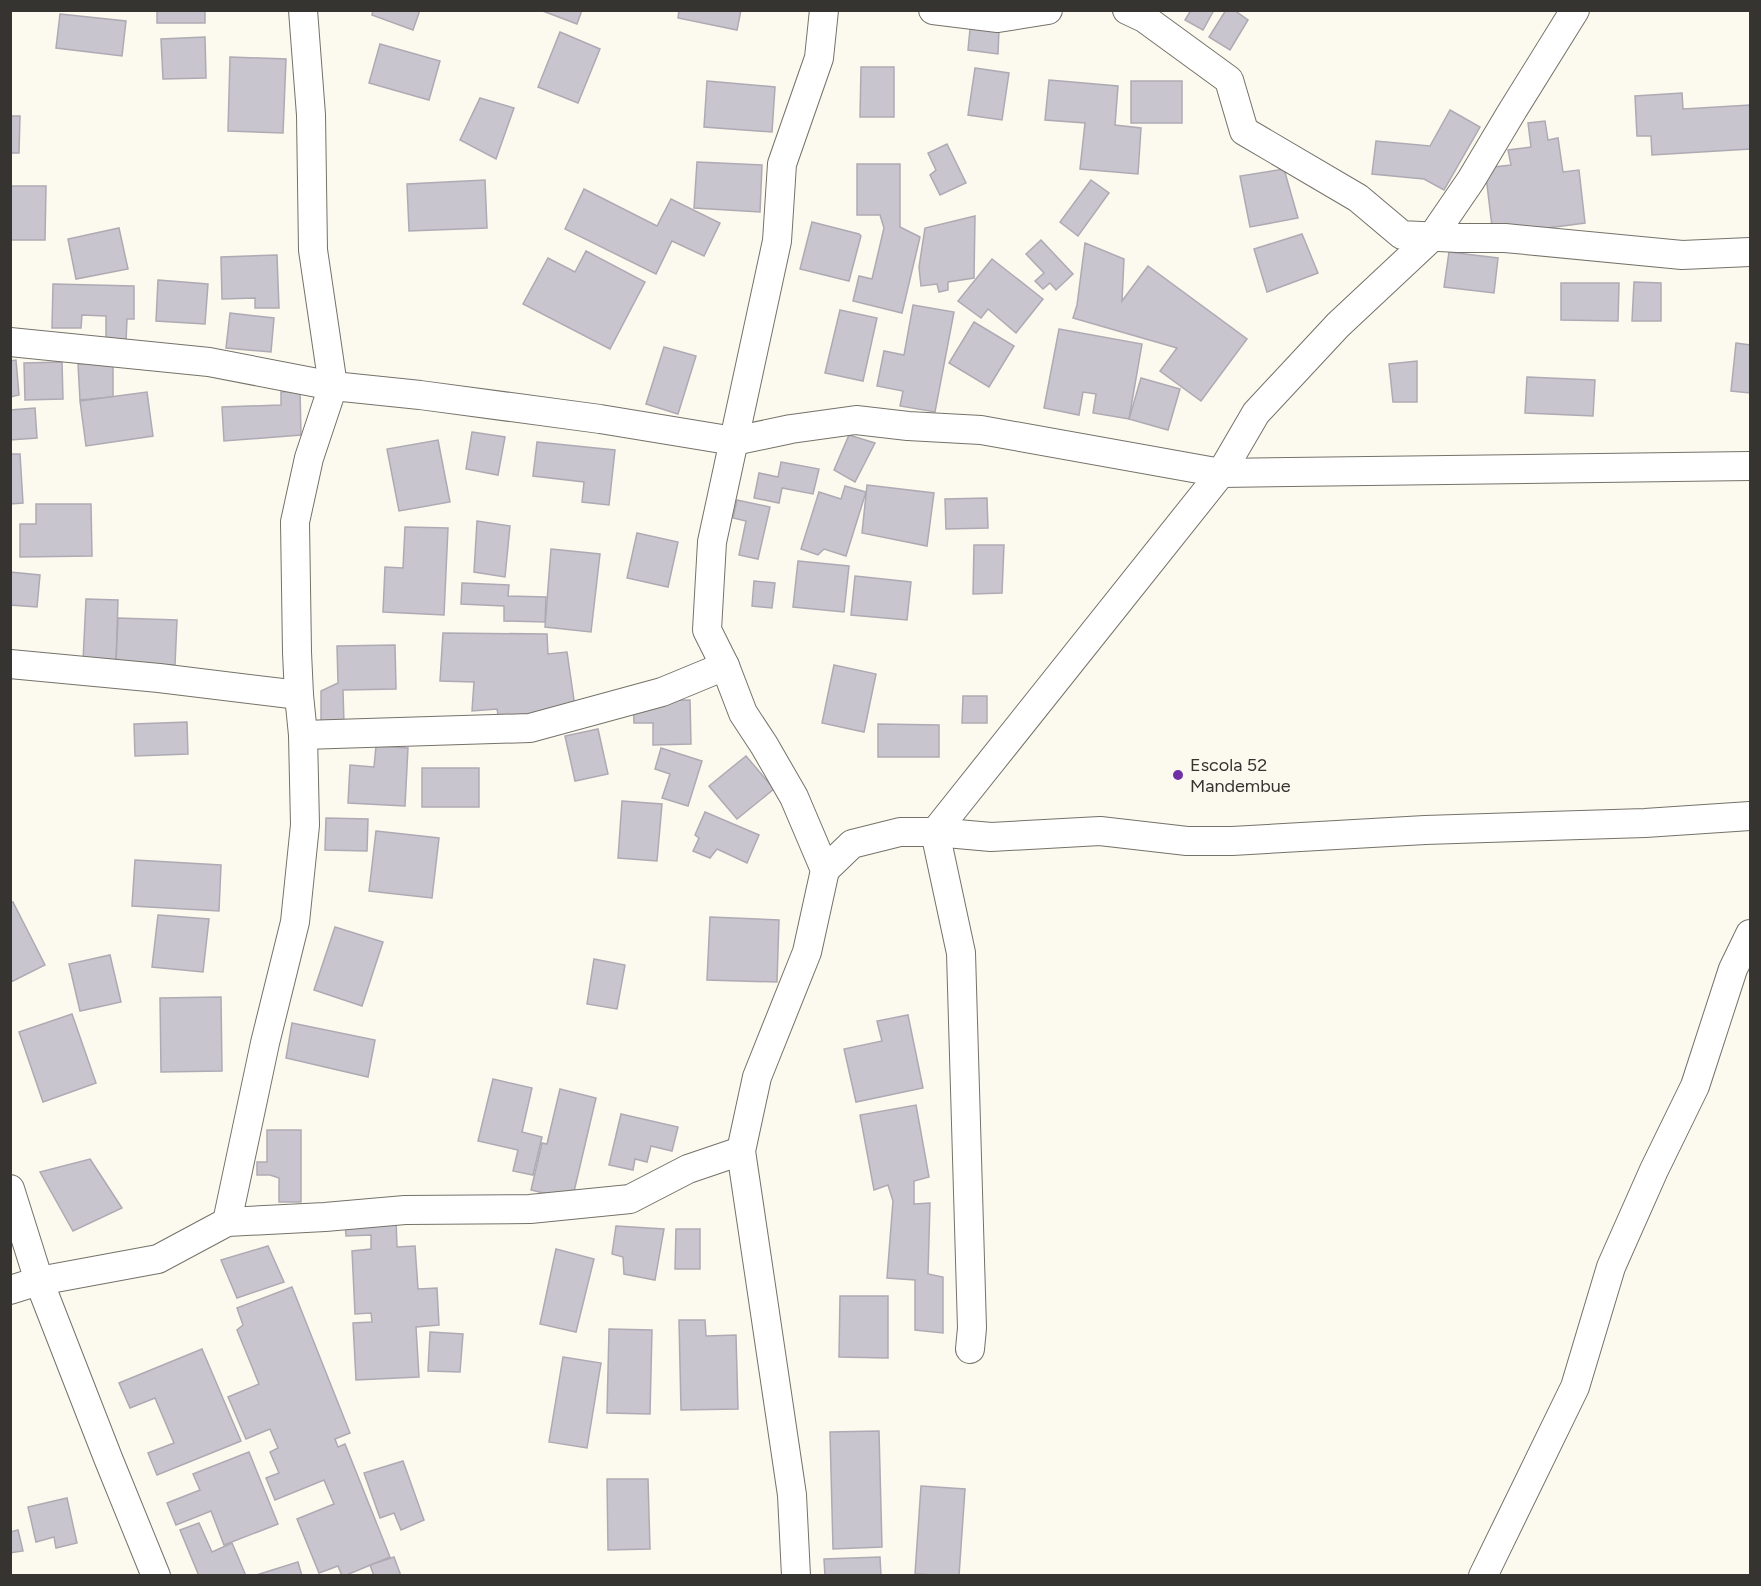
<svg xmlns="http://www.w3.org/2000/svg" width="1761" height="1586" viewBox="0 0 1761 1586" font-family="Figtree,sans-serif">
<rect width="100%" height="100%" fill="#fcf9ef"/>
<g fill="#c9c5ce" stroke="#aeaab3" stroke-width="1.5">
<rect x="157" y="10" width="48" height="13"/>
<polygon points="373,10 420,10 413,30 372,15"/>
<polygon points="540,10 582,10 577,24"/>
<polygon points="679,10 741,10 737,30 678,18"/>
<polygon points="1191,10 1214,10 1203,30 1185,20"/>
<polygon points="1226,10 1234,10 1248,20 1230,50 1209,37"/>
<polygon points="60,14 126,21 122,56 56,48"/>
<polygon points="970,29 999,30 998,54 968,50"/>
<polygon points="560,32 600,49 578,103 538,87"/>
<polygon points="205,37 206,78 163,79 161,39"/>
<polygon points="380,44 440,61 429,100 369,83"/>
<polygon points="230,57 286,59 283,133 228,131"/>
<polygon points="861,67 894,67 894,117 860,117"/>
<polygon points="975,68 1009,73 1002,120 968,115"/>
<polygon points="1049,80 1118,86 1115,125 1141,128 1138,174 1080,169 1085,123 1045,120"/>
<polygon points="707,81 775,87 772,132 704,127"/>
<rect x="1131" y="81" width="51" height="42"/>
<polygon points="1682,93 1683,109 1750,105 1750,149 1652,155 1651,136 1637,136 1635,96"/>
<polygon points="480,98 514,108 496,159 460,140"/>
<polygon points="1450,110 1480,127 1444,190 1424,179 1372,174 1376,141 1430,146"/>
<polygon points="10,116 20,116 19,153 10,153"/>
<polygon points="1545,121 1548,140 1558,138 1563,172 1579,170 1585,223 1493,235 1485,168 1511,165 1508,150 1531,147 1528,123"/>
<polygon points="947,144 966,183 940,195 930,175 936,170 928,153"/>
<polygon points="697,162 762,165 760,212 694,208"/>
<polygon points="857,164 900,164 900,227 920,237 902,313 853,301 859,276 872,279 884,228 880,215 857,215"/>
<polygon points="1284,169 1298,218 1250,227 1240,176"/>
<polygon points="485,180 487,228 409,231 407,184"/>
<polygon points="1091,180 1109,193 1078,236 1060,222"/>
<polygon points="10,186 46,186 45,240 10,240"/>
<polygon points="584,189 657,226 671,199 720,223 704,256 672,241 656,274 565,229"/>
<polygon points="975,216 974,278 948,282 948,290 939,292 937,284 921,286 919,267 925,228"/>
<polygon points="812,222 859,234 861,236 849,281 800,269"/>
<polygon points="119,228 128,269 76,279 68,239"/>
<polygon points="1302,234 1318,273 1267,292 1254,249"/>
<polygon points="1041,240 1073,274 1056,290 1050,283 1043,289 1035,281 1044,273 1026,254"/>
<polygon points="1085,243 1124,259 1122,301 1148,266 1247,339 1201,401 1160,371 1177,348 1073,318 1077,305"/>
<polygon points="586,251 645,282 610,349 523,304 548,258 575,272"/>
<polygon points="1449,252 1498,258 1494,293 1444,287"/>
<polygon points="277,255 279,308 255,308 255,298 222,299 221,257"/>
<polygon points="992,259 1043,299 1016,333 988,309 981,318 958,301"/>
<polygon points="158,280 208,284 205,324 156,321"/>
<polygon points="1634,282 1661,283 1661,321 1632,321"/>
<polygon points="1561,283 1619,283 1618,321 1561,320"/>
<polygon points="53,284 134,286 134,319 127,319 126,342 106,342 106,316 82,315 81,328 52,328"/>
<polygon points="913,305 954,312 935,412 900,406 903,391 877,386 884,351 904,355"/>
<polygon points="840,310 877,318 863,381 825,373"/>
<polygon points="230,313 274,318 271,352 226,348"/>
<polygon points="974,322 1014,346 989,387 949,363"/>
<polygon points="1059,329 1142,344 1129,419 1093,413 1096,394 1083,392 1079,415 1044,408"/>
<polygon points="1736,343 1750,345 1750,393 1731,391"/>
<polygon points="664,347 696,356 678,414 646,404"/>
<polygon points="16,360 19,395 10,397 10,361"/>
<polygon points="1417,361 1417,402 1393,402 1389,364"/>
<polygon points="62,362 63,399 25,400 24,363"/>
<polygon points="113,362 113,397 80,400 78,364"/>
<polygon points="1527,377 1595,380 1593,416 1525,413"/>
<polygon points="1141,378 1180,389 1168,430 1129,419"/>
<polygon points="300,391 301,435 224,441 222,407 281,405 281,392"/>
<polygon points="147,392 153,436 86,446 80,401"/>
<polygon points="35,408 37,438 10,440 10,410"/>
<polygon points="472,432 505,437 498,475 466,469"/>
<polygon points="849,435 875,443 855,482 834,470"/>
<polygon points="438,440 450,502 399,511 387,449"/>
<polygon points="537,442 615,450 609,505 582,502 584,482 533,476"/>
<polygon points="10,454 20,454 23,503 10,504"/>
<polygon points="781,462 819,469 813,494 782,488 779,503 754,498 759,473 778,477"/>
<polygon points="867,485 934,493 927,546 862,533"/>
<polygon points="845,486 866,492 846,556 824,549 818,555 801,549 819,492 841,499"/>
<polygon points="987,498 988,528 946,529 945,499"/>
<polygon points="737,500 770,507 758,559 739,555 746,521 733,518"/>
<polygon points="36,504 91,504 92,556 20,557 20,524 36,524"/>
<polygon points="477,521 510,526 505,577 474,572"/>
<polygon points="405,527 448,528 444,615 383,612 385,567 403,568"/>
<polygon points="637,533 678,542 668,587 627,578"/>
<polygon points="974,545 1004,545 1002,593 973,594"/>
<polygon points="551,549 600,554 591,632 545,627"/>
<polygon points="798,561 849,566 844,612 793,607"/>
<polygon points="10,572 40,575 37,607 10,605"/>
<polygon points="855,576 911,582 907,620 851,615"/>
<polygon points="754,581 775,583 772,608 752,606"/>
<polygon points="462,583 509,585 508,596 546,597 545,622 504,621 504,606 461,604"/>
<polygon points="86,599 118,600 116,663 83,661"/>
<polygon points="118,618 177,620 175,665 116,663"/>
<polygon points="443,633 547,634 548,654 567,652 575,707 499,720 497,709 472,711 474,682 440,681"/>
<polygon points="395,645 396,689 343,690 344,724 321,724 321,691 338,683 337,646"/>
<polygon points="834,665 876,674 864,732 822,723"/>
<polygon points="963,696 987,696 987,723 962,723"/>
<polygon points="690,700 691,744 653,745 653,723 634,723 633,701"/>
<polygon points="187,722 188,754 135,756 134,724"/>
<polygon points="878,724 939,725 939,757 878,757"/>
<polygon points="598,729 608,774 575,781 565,736"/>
<polygon points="376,746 408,748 405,806 348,803 350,765 374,767"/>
<polygon points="661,748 702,761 688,806 662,798 670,774 655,769"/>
<polygon points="746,756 774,789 737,819 709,786"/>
<rect x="422" y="768" width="57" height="39"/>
<polygon points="622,801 662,804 657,861 618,858"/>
<polygon points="705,812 759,835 747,863 717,849 710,858 693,851 699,838 695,835"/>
<polygon points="326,818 368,819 367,851 325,850"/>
<polygon points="376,831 439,838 432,898 369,891"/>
<polygon points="135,860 221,865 219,911 132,906"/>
<polygon points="13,902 45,965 11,982 10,903"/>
<polygon points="158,915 209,919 203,972 152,967"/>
<polygon points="710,917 779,920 777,982 707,980"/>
<polygon points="335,927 383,942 362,1006 314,990"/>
<polygon points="110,955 121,1002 80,1011 69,964"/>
<polygon points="594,959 625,965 617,1009 587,1004"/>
<polygon points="221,997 222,1071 161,1072 160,998"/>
<polygon points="72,1014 96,1083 43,1102 19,1032"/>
<polygon points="908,1015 923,1088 856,1102 844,1049 882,1041 877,1021"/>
<polygon points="292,1023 375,1040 368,1077 286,1058"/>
<polygon points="493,1079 532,1088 522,1132 542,1137 533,1175 513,1171 518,1150 478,1141"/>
<polygon points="560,1089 596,1098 572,1200 531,1190 542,1143 547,1144"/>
<polygon points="916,1105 929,1177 914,1181 914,1204 930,1203 928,1274 943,1277 943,1333 915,1330 915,1280 887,1278 893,1201 888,1185 874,1190 860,1115"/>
<polygon points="621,1114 678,1127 672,1151 651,1146 647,1162 635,1159 633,1170 609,1165"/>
<polygon points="267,1130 301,1130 301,1202 279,1202 279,1178 270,1175 257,1175 257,1162 267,1162"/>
<polygon points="90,1159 122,1208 73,1231 40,1172"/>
<polygon points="396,1219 397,1247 415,1246 418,1289 437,1288 439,1325 416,1327 419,1377 356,1380 353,1323 372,1322 371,1313 355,1314 352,1251 371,1249 371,1235 346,1236 345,1223"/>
<polygon points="616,1226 664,1229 655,1280 624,1274 623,1257 612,1254"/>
<polygon points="676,1229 700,1229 700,1269 675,1269"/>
<polygon points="268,1246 284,1282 237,1298 221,1260"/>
<polygon points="556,1249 594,1259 576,1332 540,1324"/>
<polygon points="292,1287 350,1433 335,1439 338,1447 345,1444 390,1557 344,1576 342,1576 338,1566 319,1573 297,1519 334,1504 324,1480 275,1500 266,1478 279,1473 270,1452 278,1448 270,1429 246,1439 228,1397 259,1384 237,1330 243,1325 237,1308"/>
<polygon points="840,1296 888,1296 888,1358 839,1357"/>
<polygon points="679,1320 705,1320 706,1336 736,1335 738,1409 681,1410"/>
<polygon points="609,1329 652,1330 650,1414 607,1413"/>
<polygon points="430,1332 463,1334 460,1372 428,1371"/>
<polygon points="202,1349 241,1441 157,1475 148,1453 174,1443 155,1398 130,1408 119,1383"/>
<polygon points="563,1357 601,1363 587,1448 549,1442"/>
<polygon points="879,1431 882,1547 833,1549 830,1432"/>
<polygon points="249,1452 278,1524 224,1545 211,1511 176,1525 167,1503 200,1490 193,1474"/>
<polygon points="403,1461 424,1520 401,1530 394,1513 380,1518 364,1473"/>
<polygon points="607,1479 648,1479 650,1549 608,1550"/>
<polygon points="921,1486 965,1489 959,1576 915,1574"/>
<polygon points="67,1498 77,1543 56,1548 54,1537 36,1542 28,1507"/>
<polygon points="199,1523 212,1552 232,1543 246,1576 199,1576 180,1530"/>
<polygon points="18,1530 23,1551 10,1553 10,1532"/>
<polygon points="394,1557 401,1576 374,1576 370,1565"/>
<polygon points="880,1557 881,1576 825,1576 824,1559"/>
<polygon points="298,1562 302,1576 256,1576 256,1575"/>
</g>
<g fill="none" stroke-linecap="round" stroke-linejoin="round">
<defs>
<g id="street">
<polyline points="933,10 998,18 1048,10"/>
<polyline points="1127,10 1144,18 1229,80 1244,131 1358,198 1402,235 1458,238 1505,238 1682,255 1750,252"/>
<polyline points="10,342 209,362 333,386 420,395 600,419 734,441 791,429 856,420 908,426 981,430 1221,473 1750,466"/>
<polyline points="10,664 159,678 299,695"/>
<polyline points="303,735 530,728 662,692 725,666"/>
<polyline points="825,870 852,844 900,832 935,832 991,837 1100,831 1187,841 1232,841 1425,830 1645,823 1750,816"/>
<polyline points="10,1189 39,1281 108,1458 156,1576"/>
<polyline points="227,1222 265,1043 295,922 305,825 303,735 299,695 297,652 295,522 309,458 333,386 313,250 311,115 303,10"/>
<polyline points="10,1290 39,1281 158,1259 227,1222 325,1217 405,1210 530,1209 630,1199 688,1169 741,1151"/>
<polyline points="970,1349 972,1328 961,953 935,832 1221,473 1256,413 1338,325 1432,237 1471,180 1511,113 1575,10"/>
<polyline points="796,1576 792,1495 741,1151 757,1077 807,952 825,870 794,797 764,745 743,713 725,666 707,630 712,542 777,241 782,164 819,58 824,10"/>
<polyline points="1483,1576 1575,1387 1611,1267 1654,1170 1695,1086 1733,969 1750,934"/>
</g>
</defs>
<use href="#street" stroke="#747269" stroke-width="30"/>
<use href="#street" stroke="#fff" stroke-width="28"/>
</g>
<circle fill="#7030a5" stroke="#fcf9ef" stroke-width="2" cx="1178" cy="775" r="6"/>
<g text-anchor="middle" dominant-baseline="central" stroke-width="6" stroke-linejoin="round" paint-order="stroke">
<g font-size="18" fill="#353430" stroke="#fcf9ef" text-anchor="start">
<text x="1190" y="765">Escola 52<tspan x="1190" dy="21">Mandembue</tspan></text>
</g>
</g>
<rect width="1761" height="1586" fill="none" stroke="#353430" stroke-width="24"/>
</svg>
